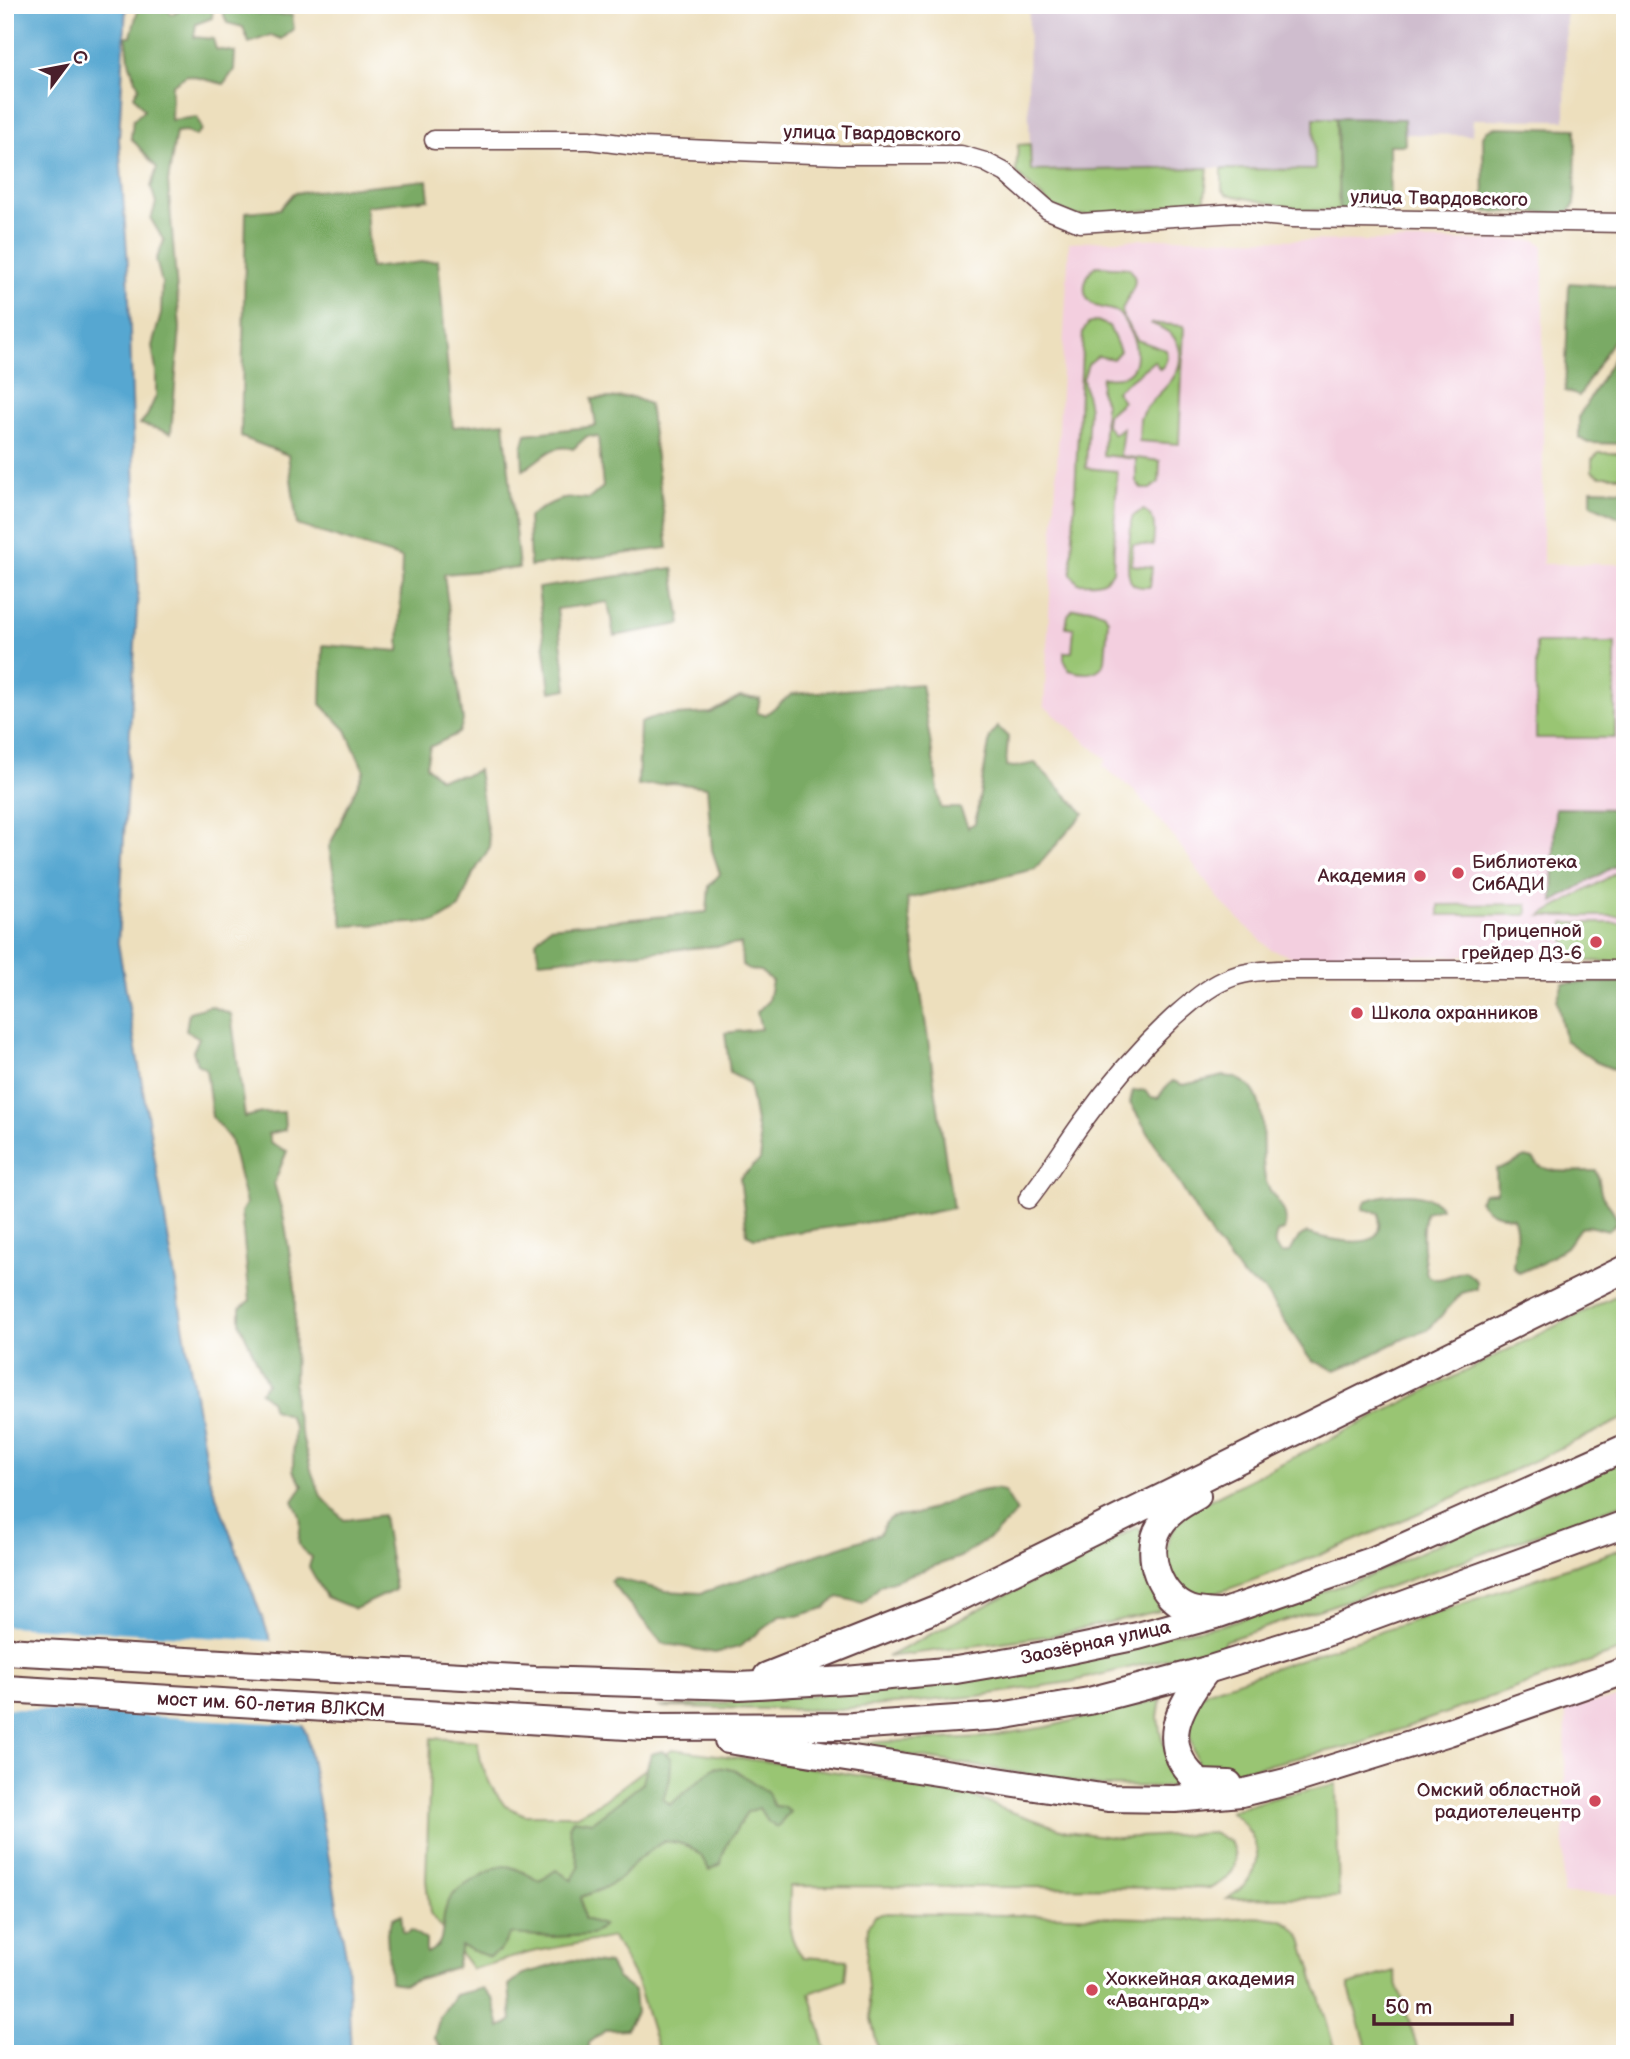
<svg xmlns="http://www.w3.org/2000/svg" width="1630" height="2059" viewBox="0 0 1630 2059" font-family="'Balsamiq Sans',sans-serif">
<rect width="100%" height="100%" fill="#fff"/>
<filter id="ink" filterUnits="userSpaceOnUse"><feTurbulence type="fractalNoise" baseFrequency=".0143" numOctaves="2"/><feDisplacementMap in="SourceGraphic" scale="14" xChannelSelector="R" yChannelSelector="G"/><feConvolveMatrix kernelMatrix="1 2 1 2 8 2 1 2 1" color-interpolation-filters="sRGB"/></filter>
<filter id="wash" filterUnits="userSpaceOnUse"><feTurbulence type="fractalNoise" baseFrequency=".00686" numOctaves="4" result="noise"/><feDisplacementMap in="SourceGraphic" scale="28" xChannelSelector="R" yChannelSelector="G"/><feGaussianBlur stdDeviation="1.57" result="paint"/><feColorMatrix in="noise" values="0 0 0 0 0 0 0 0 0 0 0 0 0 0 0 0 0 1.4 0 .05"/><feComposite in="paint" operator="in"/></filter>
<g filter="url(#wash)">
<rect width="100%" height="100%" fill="#eddfbd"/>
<g fill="#f3cfdf">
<polygon points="1173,238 1367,241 1536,240 1543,245 1543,564 1625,564 1625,954 1295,958 1270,949 1221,902 1176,840 1133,790 1103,766 1106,759 1044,706 1069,242"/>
<polygon points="1625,1698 1625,1894 1563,1894 1566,1709 1598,1701"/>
</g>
<polygon fill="#cfbdce" points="1029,5 1566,5 1565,120 1473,119 1472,135 1404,134 1404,119 1314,119 1316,170 1214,168 1031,171 1028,95"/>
<g fill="#99c573" stroke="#72724f" stroke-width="2">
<polygon points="1314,118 1336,118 1339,211 1302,210 1226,194 1222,189 1222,169 1315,170"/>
<polygon points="1030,144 1031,171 1208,168 1204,206 1077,216 1053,207 1016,173 1018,145"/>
<path d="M1096,266l33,2c14,14 -1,26 -7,42l2,9 13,21 29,10c2,8 1,14 -6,19l-6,-8 -38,30 7,10 -16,14 -1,9 8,10 9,-7 -3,29 40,5 -1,21 -9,7h-8l-6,-7v-23l-33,-4 2,-52 -5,-12 2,-14c5,0 12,1 17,0 22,-4 19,-31 11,-45 -3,-6 -7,-15 -12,-19 -8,-6 -23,-3 -30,-13 -7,-10 -2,-28 8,-34z"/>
<path d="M1097,321l12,5 11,25 -7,8 -15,-3 -10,8 -5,15 6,29 -3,60 31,3 -4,100c-8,15 -21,12 -35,12l-7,-9 12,-243 5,-7z"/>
<path d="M1150,323l34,3 -5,118 -40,-3 1,-22 3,-7c14,-20 40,-33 37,-60 -3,-18 -14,-22 -30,-29z"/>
<polygon points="1599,453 1625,453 1625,476 1600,476 1592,471 1592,459"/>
<path d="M1143,510c15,7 11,22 10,36l-20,-2 -2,21 21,2 -2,20c-6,0 -12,1 -17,-3 -10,-8 -2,-49 -2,-62l2,-6z"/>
<path d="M1091,608l14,6 3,6 -3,41c-6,15 -23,13 -36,9l-5,-11v-7h8l2,-24 -8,-1 2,-12 5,-6z"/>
<rect x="1536" y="643" width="79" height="95"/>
<polygon points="1625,868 1625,916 1541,916"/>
<polygon points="1527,904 1528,912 1526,915 1439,915 1439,905"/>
<polygon points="1564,923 1625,923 1625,962 1578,961 1562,936"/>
<path d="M1625,1291v127c-116,54 -231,110 -351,154 -21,8 -66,28 -87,22 -12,-3 -18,-19 -20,-30 -3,-28 6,-36 24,-55z"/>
<polygon points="1625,1456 1625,1503 1400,1583 1224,1641 1224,1645 1070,1682 978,1696 830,1710 658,1707 755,1701 830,1693 1222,1625 1369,1576"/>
<path d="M1137,1527l4,3c4,16 0,34 5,50 4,12 13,19 13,31l-110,25 -162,21z"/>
<polygon points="1625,1548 1625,1649 1359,1744 1213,1777 1199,1768 1187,1727 1200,1696 1208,1691"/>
<polygon points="1161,1699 1158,1717 1160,1731 1173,1777 1172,1784 1169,1787 1101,1786 838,1744 984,1737 1047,1727"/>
<path d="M431,1738l46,3 5,25 9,20 14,20 20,9h52l26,-14 69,-52 121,16 170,27 40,17 64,22 51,7 95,-5 17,8c11,26 4,35 -19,47l-421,-2c0,28 -6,48 13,71l44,3 -2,20 -35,13 17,61h-168l-22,-72 -24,-45 -81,15 -60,17 -42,-56 -4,-33z"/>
<path d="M1336,1784l3,113 -112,2c7,-5 16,-11 21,-18 20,-26 4,-53 -18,-70l51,-15z"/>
<path d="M882,1913c104,2 207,2 311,7 28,1 57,-6 85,-1 12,2 18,11 24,20l34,115h-457l-9,-40 -4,-48 2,-40 6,-10z"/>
<polygon points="1394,1971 1396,1979 1419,2054 1369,2054 1348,1985"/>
</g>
<g fill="#7aaa65" stroke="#626448" stroke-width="2">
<polygon points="139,5 165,5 171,14 179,11 181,5 238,5 261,14 292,15 294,29 282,39 271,35 249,43 243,27 227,23 222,10 213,8 212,18 196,24 194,37 213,39 216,49 235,52 234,70 224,84 187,75 172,85 171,120 197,117 202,129 196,136 186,131 176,132 168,182 180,328 171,433 140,424 147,416 156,396 156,371 152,346 161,314 162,283 156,260 164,241 151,219 156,203 151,187 157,168 131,138 133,120 144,110 134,96 139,87 130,66 126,36 131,36"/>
<polygon points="1336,118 1404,119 1405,145 1389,145 1390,213 1339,211"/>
<polygon points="1496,127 1576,129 1575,204 1568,212 1562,213 1484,212 1483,136 1487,130"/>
<polygon points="427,180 429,199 366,206 370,268 438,260 453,427 504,422 519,568 444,574 463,721 459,733 430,747 426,766 439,778 466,775 478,770 490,847 473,874 459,908 436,922 343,926 329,847 364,771 346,730 321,704 323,645 399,651 402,558 297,525 288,455 241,437 246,212 280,209 294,193"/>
<polygon points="1569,283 1625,287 1625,321 1579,396 1565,391"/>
<polygon points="1625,339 1625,444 1589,443 1579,438 1579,416"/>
<path d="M632,397l17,7 19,144 -138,18 -2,-49c23,-15 33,-22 61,-18l14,-12 -5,-50 -11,-1 -14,13c-21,-7 -33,12 -50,21l-1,-22 4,-14 70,-8 -4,-27z"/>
<polygon points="1591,489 1625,490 1625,520 1591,504"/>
<polygon points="673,568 681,624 614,636 608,602 557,609 567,689 550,692 538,588"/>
<polygon points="921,684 941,808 960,808 968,827 975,823 990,737 998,727 1008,737 1006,766 1015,767 1035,763 1084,813 1035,869 907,899 953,1208 919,1215 754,1238 747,1234 740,1178 760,1160 761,1151 749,1083 730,1073 725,1033 761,1029 757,1012 768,1001 772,981 760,971 749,970 742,965 741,944 539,961 536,941 549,927 707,912 709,886 720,874 712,850 707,787 673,783 638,786 640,723 658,716 711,713 740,697 760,699 757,713 765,715 792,694"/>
<polygon points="1555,808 1625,809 1625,860 1553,902"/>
<polygon points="1625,982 1625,1074 1596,1062 1565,1040 1557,1000 1563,983"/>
<path d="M210,1006l21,8 14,103 17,-4 22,-1 1,18 -17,4 3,10 16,7 -13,32 10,36 11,68 -1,120 18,66 9,23 23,24 39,-5 12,75 -40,19 -29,-12 -17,-30 3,-10c-24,-15 -8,-20 -12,-40 -1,-5 -5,-11 -7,-16l10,-15 -10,-16 1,-43 -6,-12 -15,-5 -3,-10 -10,-8 7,-9 -27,-59v-16l10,-7 -9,-89 5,-8 -16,-65 -18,-22 -6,-48 -9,-5 -4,-13 6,-13 -13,-8 3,-18z"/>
<path d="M1224,1076c53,4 33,66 41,102 4,21 27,28 19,52l-7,3c-4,10 -3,14 5,21l8,-2 9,-15 7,-4c14,4 60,16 70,2 5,-6 3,-15 3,-22l-16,-4 3,-8c19,-8 63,-13 75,7l-15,4c-6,19 -3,44 1,63 13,10 24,-2 38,-4l12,10v8l-15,4 -34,37 -23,8 -46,23 -24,9 -22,-9 -6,-6 -43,-65 -21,-13 -31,-40 -82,-134 3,-12 11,-1 7,7 7,1 7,-10 8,-7 10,4z"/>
<path d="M1525,1157l8,2c12,18 43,11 63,12 4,7 3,14 5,22 4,12 27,25 7,38l-20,-5 -8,2 -14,19 -24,16 -23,10 -6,-6c1,-16 7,-36 0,-50 -15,-2 -25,-4 -34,-16l5,-8 13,-1 -1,-23 12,-3z"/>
<path d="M996,1489l8,2 13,21 -23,23 -34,22 -79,28 -18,18 -25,-6 -13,11 -28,8h-17l-41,31 -24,6 -53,-10 -52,-62 5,-3 51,13 35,2 179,-59c3,-7 5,-13 13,-17 7,-2 15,0 23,-3 26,-8 53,-24 80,-25z"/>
<path d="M662,1751l9,7 -1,21 -7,20 7,6 45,-38 19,2 34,24 6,13 10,1 6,5 -13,16 -10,-7 -8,-13 -12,4c-9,17 -24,33 -26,52l-12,6c-9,-22 -22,-27 -45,-29l-27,19 -16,18 -19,11 -21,8 3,22 19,6 -12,10 -38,2 -43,-3 -10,17 -11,6 -28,-11 -5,21 -53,17 -13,-2 -3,-50 6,-14 8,-4 2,18 5,1 3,-3 15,10v13c26,-9 10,-33 24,-54 7,-11 20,-17 31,-23 7,-3 16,-11 24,-10 11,0 26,11 35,15l16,-11 16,10 7,-13 -10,-40 4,-8 19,3 50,-38 9,-30z"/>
<polygon points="573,1960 609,1964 617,1978 634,1991 636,2013 626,2029 606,2030 589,2043 589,2054 449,2054 445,2053 434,2037 440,2017 455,1995 483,1988 493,1998 500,2028 512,2020 509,1985 523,1974"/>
</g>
<polygon fill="#57a7d1" stroke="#50637e" stroke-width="2" points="5,5 126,5 119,139 128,265 138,592 118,943 209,1477 307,1736 347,1960 351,2054 5,2054"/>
<polygon fill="#eddfbd" points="5,1626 275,1641 307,1725 5,1708"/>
</g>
<g filter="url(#ink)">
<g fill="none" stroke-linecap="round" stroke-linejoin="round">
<defs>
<g id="minor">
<polyline points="434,140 589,140 644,147 710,150 839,155 961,155 985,162 1006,173 1048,210 1080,223 1237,213 1292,218 1625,223"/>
<path d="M1028,1199c19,-24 35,-50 53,-75 27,-38 58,-74 92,-106 16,-14 32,-29 52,-38 17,-8 34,-9 53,-10h347"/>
</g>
<g id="primary">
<path d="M1197,1496c-14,8 -29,16 -37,30 -17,28 0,72 30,83 8,3 18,3 27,4"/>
<polyline points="5,1651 535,1680 739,1686 846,1680 956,1670 1056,1653 1138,1636 1219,1614 1374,1560 1625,1448"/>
<path d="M1207,1670c-29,38 -51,75 -7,113l29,1"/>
<polyline points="767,1676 938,1608 1625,1269"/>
<polyline points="5,1689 644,1727 852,1726 1000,1716 1089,1701 1207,1670 1323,1634 1625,1524"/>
<polyline points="728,1740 1108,1798 1175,1799 1241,1793 1294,1780 1449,1732 1625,1671"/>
</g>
</defs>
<use href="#minor" stroke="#623c41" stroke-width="21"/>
<use href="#primary" stroke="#623c41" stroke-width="30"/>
<use href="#minor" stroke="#fff" stroke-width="18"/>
<use href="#primary" stroke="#fff" stroke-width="26"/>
</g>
</g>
<g fill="#d1495b" stroke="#fff" stroke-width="2.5">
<circle cx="1458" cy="873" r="7"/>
<circle cx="1420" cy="876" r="7"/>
<circle cx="1596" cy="942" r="7"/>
<circle cx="1357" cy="1013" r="7"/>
<circle cx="1595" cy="1801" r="7"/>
<circle cx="1092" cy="1990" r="7"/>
</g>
<g text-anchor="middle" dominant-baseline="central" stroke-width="7" stroke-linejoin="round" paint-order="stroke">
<g font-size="19" fill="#4a1f2b" stroke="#fff">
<text transform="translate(872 134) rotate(1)">улица Твардовского</text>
<text transform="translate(1439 199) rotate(1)">улица Твардовского</text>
<text transform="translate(1096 1643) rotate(-12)">Заозёрная улица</text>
<text transform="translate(271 1705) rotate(3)">мост им. 60-летия ВЛКСМ</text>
</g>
<g font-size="19" fill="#4a1f2b" stroke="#fff" text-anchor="start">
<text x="1472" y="862">Библиотека<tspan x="1472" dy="22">СибАДИ</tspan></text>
<text x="1406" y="876" text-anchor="end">Академия</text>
<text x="1582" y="931" text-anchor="end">Прицепной<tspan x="1582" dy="22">грейдер ДЗ-6</tspan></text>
<text x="1371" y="1013">Школа охранников</text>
<text x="1581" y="1790" text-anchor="end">Омский областной<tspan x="1581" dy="22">радиотелецентр</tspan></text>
<text x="1106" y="1979">Хоккейная академия<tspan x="1106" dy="22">«Авангард»</tspan></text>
</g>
</g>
<rect width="1630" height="2059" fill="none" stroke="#fff" stroke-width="28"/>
<g transform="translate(66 66) rotate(58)" stroke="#ffffff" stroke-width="5" paint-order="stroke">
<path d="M0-5L12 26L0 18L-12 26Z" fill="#4a1f2b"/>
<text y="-10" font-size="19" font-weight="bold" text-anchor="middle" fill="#4a1f2b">С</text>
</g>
<path d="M1374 2014v10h138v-10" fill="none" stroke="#4a1f2b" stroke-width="3.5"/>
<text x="1385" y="2014" font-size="21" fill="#4a1f2b" stroke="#ffffff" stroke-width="5" paint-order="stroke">50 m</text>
</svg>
